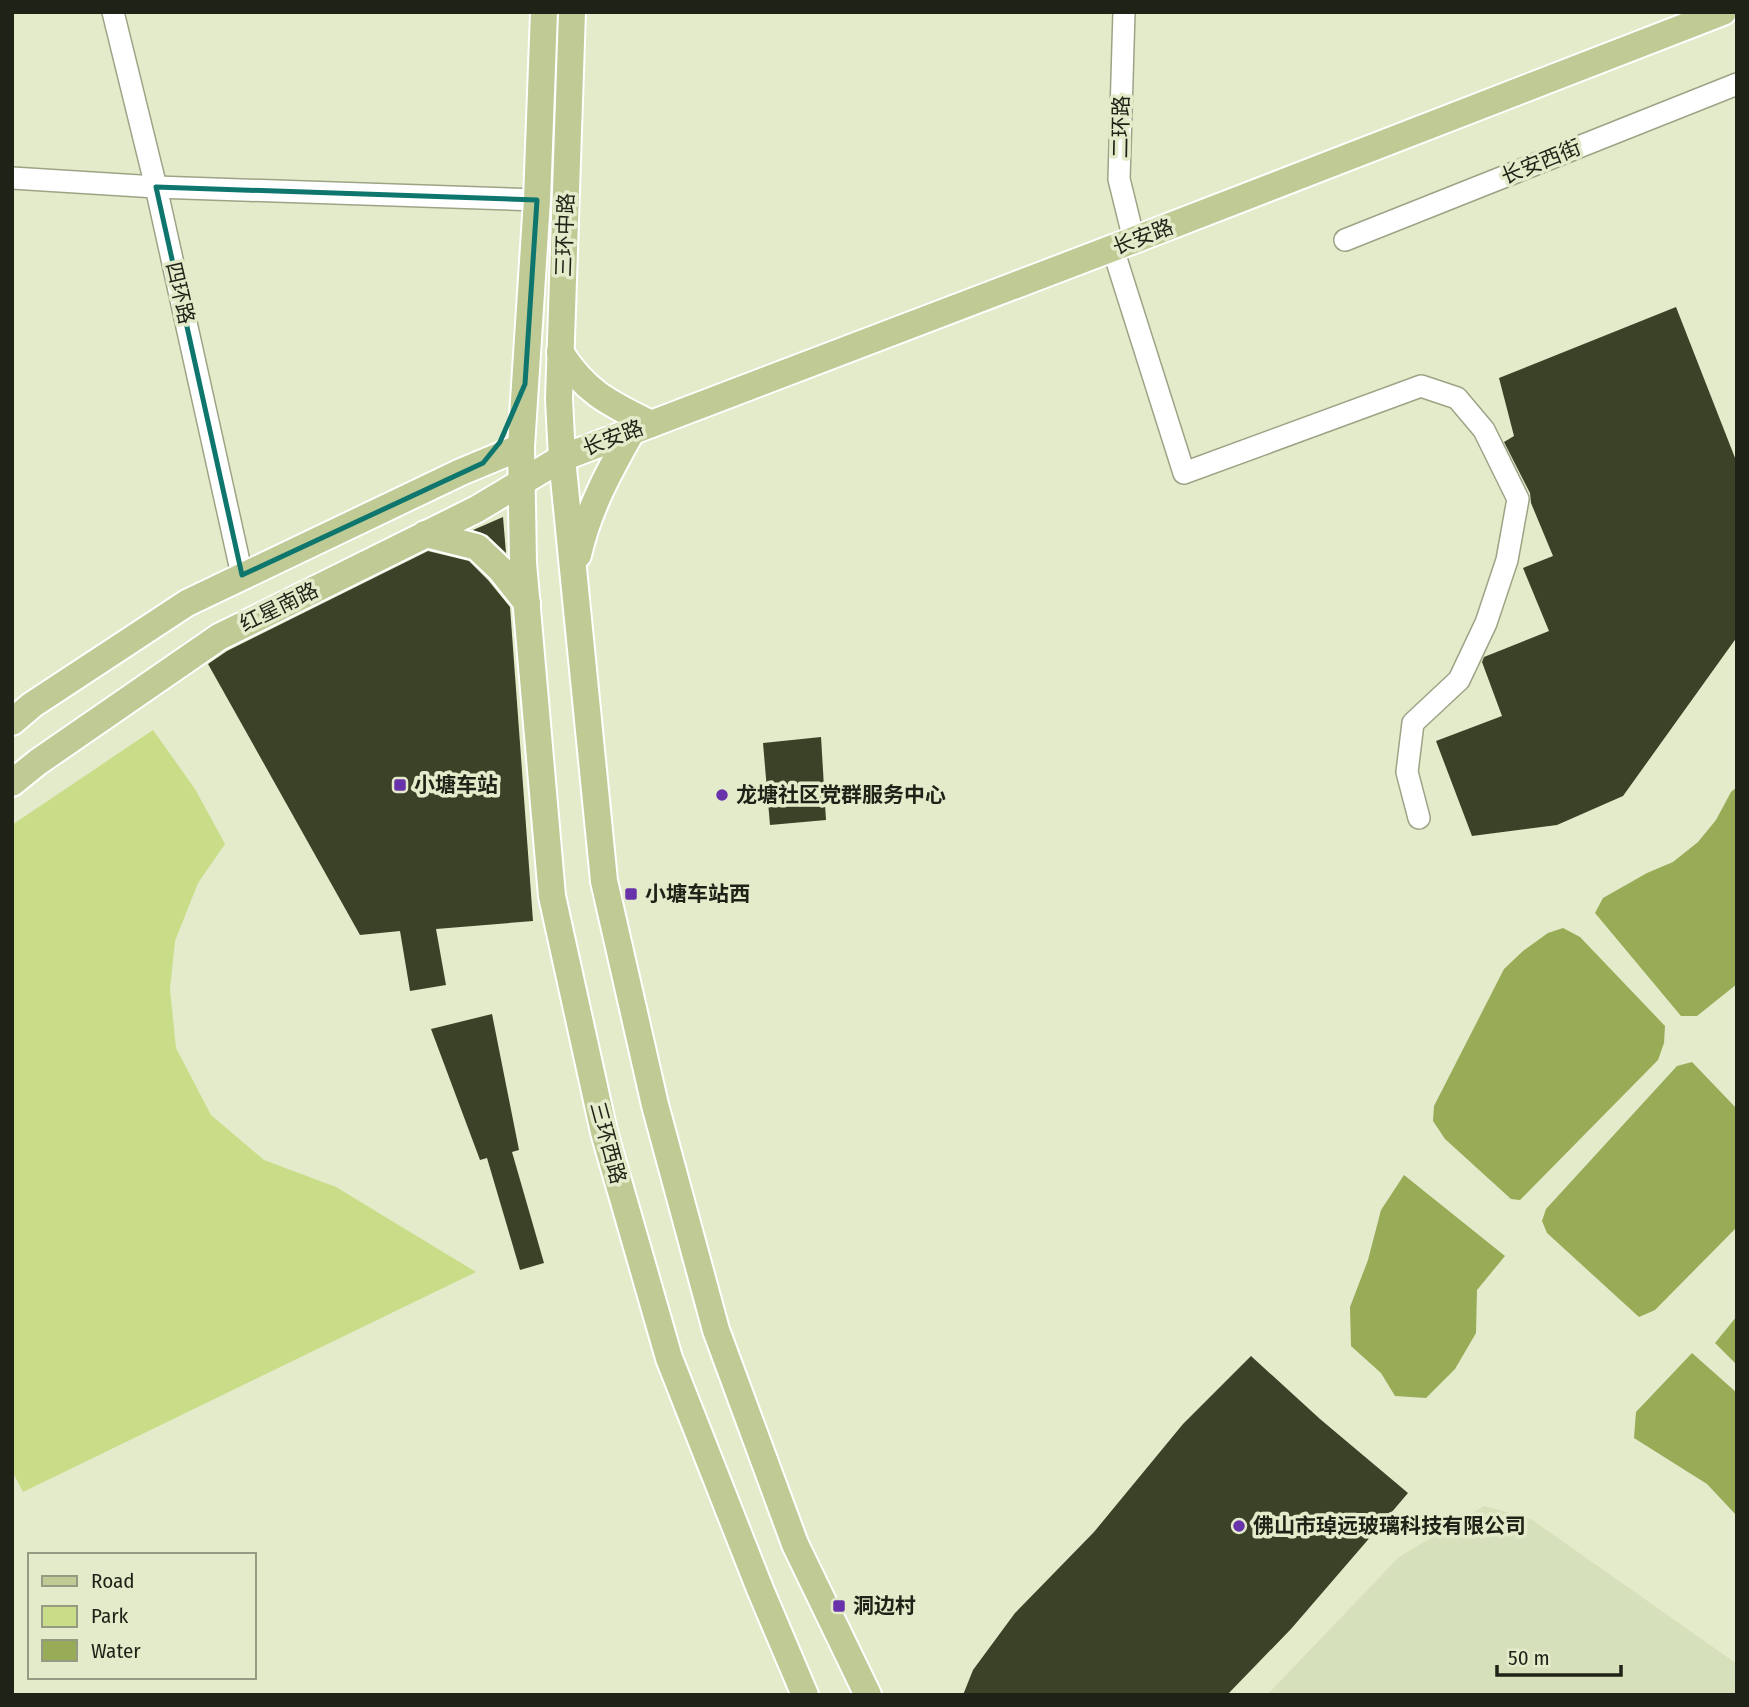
<svg xmlns="http://www.w3.org/2000/svg" width="1749" height="1707" viewBox="0 0 1749 1707" font-family="'Fira Sans Condensed','Noto Sans SC',sans-serif">
<rect width="100%" height="100%" fill="#e3ebcb"/>
<polygon fill="#d6e0ba" points="1484,1506 1531,1519 1737,1664 1737,1695 1267,1695 1399,1557"/>
<polygon fill="#c9dd88" points="153,730 195,789 225,844 198,883 175,941 170,989 176,1048 211,1115 264,1160 336,1187 476,1272 23,1492 12,1471 12,825"/>
<g fill="#98ab56">
<polygon points="1737,787 1737,984 1697,1016 1681,1016 1595,913 1603,898 1647,873 1673,862 1698,842 1716,820 1731,792"/>
<polygon points="1563,928 1580,937 1665,1026 1664,1043 1658,1060 1520,1200 1511,1199 1445,1139 1433,1121 1434,1106 1504,969 1523,951 1548,933"/>
<polygon points="1692,1062 1737,1109 1737,1227 1655,1310 1639,1317 1547,1233 1542,1221 1546,1209 1677,1066"/>
<polygon points="1404,1175 1505,1256 1477,1290 1476,1333 1455,1369 1426,1398 1395,1396 1381,1373 1351,1346 1350,1307 1368,1260 1381,1210"/>
<polygon points="1737,1316 1737,1365 1715,1343"/>
<polygon points="1692,1353 1737,1393 1737,1516 1707,1484 1634,1438 1636,1412"/>
</g>
<g fill="#3c4228">
<polygon points="1676,307 1737,463 1737,637 1623,796 1557,825 1472,836 1436,741 1502,716 1482,662 1484,657 1549,631 1523,568 1553,556 1531,503 1530,493 1504,442 1514,436 1499,378"/>
<polygon points="503,517 506,553 487,535 473,530"/>
<polygon points="428,551 469,561 488,580 510,607 533,921 436,929 446,985 410,991 400,931 360,935 208,664 227,651"/>
<polygon points="821,737 826,820 770,825 763,743"/>
<polygon points="492,1014 519,1150 512,1152 544,1263 520,1270 487,1158 480,1160 431,1029"/>
<polygon points="1251,1356 1320,1419 1408,1493 1385,1520 1291,1629 1227,1695 963,1695 973,1670 1015,1613 1094,1532 1183,1424"/>
</g>
<g fill="none" stroke-linecap="round" stroke-linejoin="round">
<defs>
<g id="minor">
<polyline points="113,12 156,187 242,575"/>
<polyline points="1124,12 1119,179 1134,240"/>
<polyline points="12,178 156,187 537,200"/>
<polyline points="1345,240 1737,84"/>
<polyline points="1113,249 1184,473 1421,386 1457,398 1484,430 1518,499 1507,560 1486,623 1459,680 1413,723 1407,772 1419,818"/>
</g>
<g id="major">
<polyline points="544,12 537,200 521,447 523,563 552,896 604,1132 669,1358 760,1589 805,1695"/>
<polyline points="572,12 559,399 562,458 604,881 655,1105 716,1330 795,1544 868,1695"/>
<path d="M560,352c26,41 49,51 91,72"/>
<polyline points="425,534 477,547 500,569 527,603"/>
<path d="M578,555c10,-45 31,-84 54,-124"/>
<polyline points="12,722 32,705 187,603 461,472 521,447"/>
<polyline points="12,783 38,762 219,637 477,509 562,458 1134,240 1723,12"/>
</g>
</defs>
<use href="#minor" stroke="#9ca486" stroke-width="24"/>
<use href="#major" stroke="#fff" stroke-width="30"/>
<use href="#minor" stroke="#fff" stroke-width="21"/>
<use href="#major" stroke="#bfca95" stroke-width="26"/>
</g>
<path fill="none" stroke="#0f766e" stroke-width="5" stroke-linejoin="round" d="M156,187l381,13 -12,184 -25,58 -17,21 -241,112z"/>
<g fill="#6833aa" stroke="#e3ebcb" stroke-width="2.5">
<rect x="393" y="778" width="14" height="14" rx="3.5"/>
<circle cx="722" cy="795" r="7"/>
<rect x="624" y="887" width="14" height="14" rx="3.5"/>
<circle cx="1239" cy="1526" r="7"/>
<rect x="832" y="1599" width="14" height="14" rx="3.5"/>
</g>
<g text-anchor="middle" dominant-baseline="central" stroke-width="7" stroke-linejoin="round" paint-order="stroke">
<g font-size="21" fill="#1f2216" stroke="#e3ebcb">
<text transform="translate(1121 127) rotate(-89)">二环路</text>
<text transform="translate(1541 162) rotate(-22)">长安西街</text>
<text transform="translate(565 235) rotate(-88)">三环中路</text>
<text transform="translate(1143 237) rotate(-21)">长安路</text>
<text transform="translate(180 293) rotate(77)">四环路</text>
<text transform="translate(613 438) rotate(-21)">长安路</text>
<text transform="translate(279 607) rotate(-26)">红星南路</text>
<text transform="translate(608 1143) rotate(75)">三环西路</text>
</g>
<g font-size="21" font-weight="bold" fill="#1f2216" stroke="#e3ebcb" text-anchor="start">
<text x="414" y="785">小塘车站</text>
<text x="736" y="795">龙塘社区党群服务中心</text>
<text x="645" y="894">小塘车站西</text>
<text x="1253" y="1526">佛山市琸远玻璃科技有限公司</text>
<text x="853" y="1606">洞边村</text>
</g>
</g>
<rect width="1749" height="1707" fill="none" stroke="#1f2216" stroke-width="28"/>
<rect x="28" y="1553" width="228" height="126" fill="#e3ebcb" stroke="#959b83" stroke-width="2"/>
<rect x="42" y="1576" width="35" height="10" fill="#bfca95" stroke="#959b83" stroke-width="2"/>
<text x="91" y="1588" font-size="21" fill="#1f2216">Road</text>
<rect x="42" y="1606" width="35" height="21" fill="#c9dd88" stroke="#959b83" stroke-width="2"/>
<text x="91" y="1623" font-size="21" fill="#1f2216">Park</text>
<rect x="42" y="1640" width="35" height="21" fill="#98ab56" stroke="#959b83" stroke-width="2"/>
<text x="91" y="1658" font-size="21" fill="#1f2216">Water</text>
<path d="M1497 1665v10h124v-10" fill="none" stroke="#1f2216" stroke-width="3.5"/>
<text x="1508" y="1665" font-size="21" fill="#1f2216" stroke="#e3ebcb" stroke-width="5" paint-order="stroke">50 m</text>
</svg>
